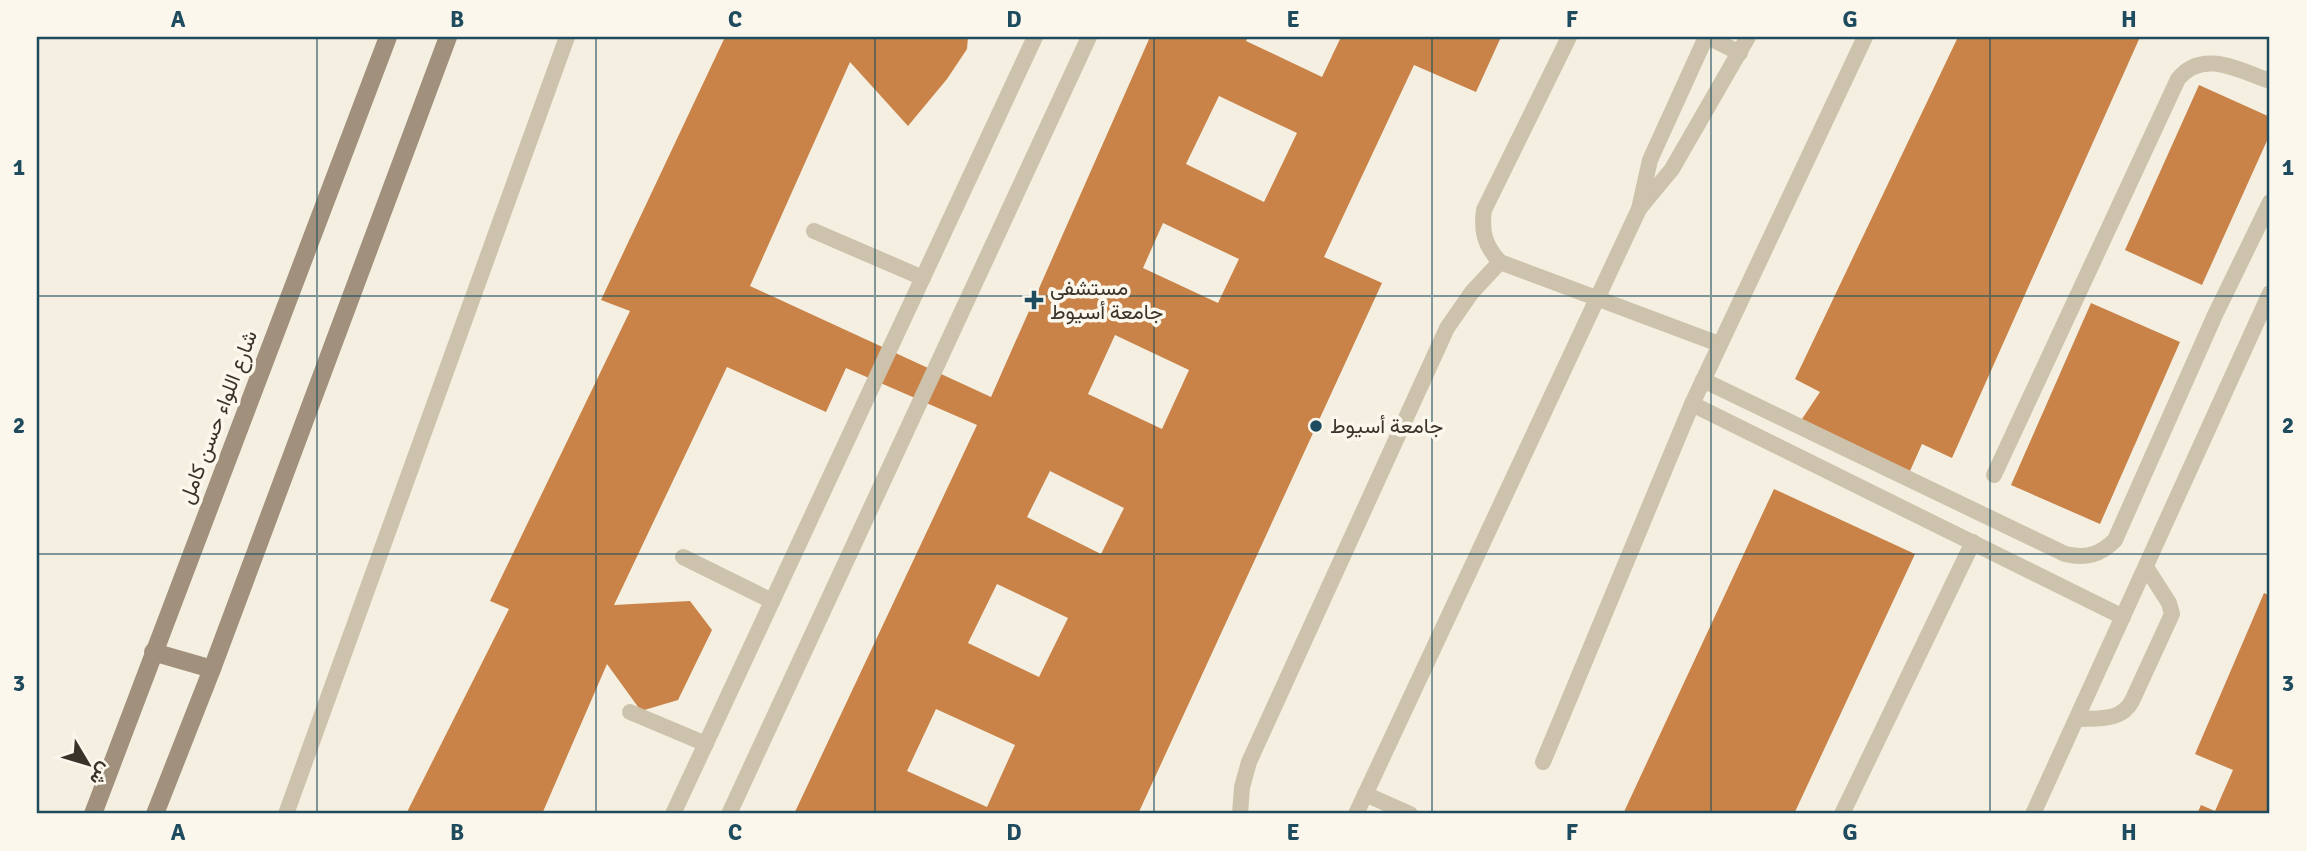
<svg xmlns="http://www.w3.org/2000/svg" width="2307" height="851" viewBox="0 0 2307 851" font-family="Signika,Vazirmatn,sans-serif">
<rect width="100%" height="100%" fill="#f4efe0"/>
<g fill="#c98348" fill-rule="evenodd">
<path d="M725,37h243l-1,12 -20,30 -39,47 -58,-64 -100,224 241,111 159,-360h98l-2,4 76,36 19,-40h160l-25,55 -62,-27 -90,192 58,26 -244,531h-344l183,-389 -131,-57 -20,44 -99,-45 -113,238 76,-4 22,29 -34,70 -37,11 -34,-47 -65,150h-136l103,-205 -19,-8 140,-290 -29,-11zM1219,96l78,37 -33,69 -78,-38zM1163,223l76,36 -21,44 -75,-35zM1115,335l74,35 -27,59 -74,-35zM1050,471l74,37 -23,46 -74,-37zM997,584l71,34 -29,59 -71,-34zM936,709l79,36 -28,62 -80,-36z"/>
<polygon points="1958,37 2140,37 1952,458 1922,444 1910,471 1802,419 1820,392 1795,379"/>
<polygon points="2199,85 2270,117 2270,134 2202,285 2125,250"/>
<polygon points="2091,303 2180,342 2100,524 2011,485"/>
<polygon points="1774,489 1915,554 1794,814 1623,814"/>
<polygon points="2264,593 2270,596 2270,814 2197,814 2201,805 2215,811 2233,770 2195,754"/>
</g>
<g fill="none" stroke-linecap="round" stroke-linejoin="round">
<g stroke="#cdc2ab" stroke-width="16">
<path d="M1569,37l-85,173c-3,22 1,36 16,52l219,82"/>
<polyline points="1708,37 1740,53"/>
<polyline points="1639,209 1672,169 1748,37"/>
<polyline points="814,231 923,278"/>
<path d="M1703,380l362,174c21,5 35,1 50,-14l100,-225 55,-113"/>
<polyline points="1692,404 2123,617"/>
<path d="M1994,475l184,-396c25,-31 62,-8 92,2"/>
<polyline points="683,557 772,601"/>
<polyline points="630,712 706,744"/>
<path d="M2077,719c20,-1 44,3 55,-18l40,-87 -3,-11 -23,-36"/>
<polyline points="1543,762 1692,404 1865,37"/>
<polyline points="1365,794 1410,814"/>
<polyline points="286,814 567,37"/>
<polyline points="673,814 1035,37"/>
<polyline points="729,814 1089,37"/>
<polyline points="1240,814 1242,787 1249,762 1447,328 1472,292 1500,262"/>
<polyline points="1356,814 1639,209 1650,160 1706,37"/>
<polyline points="1842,814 1973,542"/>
<polyline points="2033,814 2270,293"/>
</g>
<g stroke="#a1917c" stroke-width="18">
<polyline points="153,652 212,669"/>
<polyline points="93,814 388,37"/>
<polyline points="155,814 212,669 448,37"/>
</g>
</g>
<path fill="none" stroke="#1e4c5e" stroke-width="2" stroke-opacity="0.55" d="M317,37v777M596,37v777M875,37v777M1154,37v777M1432,37v777M1711,37v777M1990,37v777M37,296h2233M37,554h2233"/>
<g fill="#1e4c5e" stroke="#fbf7ed" stroke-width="2.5">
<path d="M1030.5 289.5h7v7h7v7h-7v7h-7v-7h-7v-7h7z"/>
<circle cx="1316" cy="426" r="7"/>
</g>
<g text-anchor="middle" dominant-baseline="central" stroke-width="7" stroke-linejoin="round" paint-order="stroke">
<g font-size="21" fill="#3a332a" stroke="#fbf7ed" text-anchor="start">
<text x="1050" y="288">مستشفی<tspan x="1050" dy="24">جامعة أسيوط</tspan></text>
<text x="1330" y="426">جامعة أسيوط</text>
</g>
<g font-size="21" fill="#3a332a" stroke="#fbf7ed">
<text transform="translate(218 417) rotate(-69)">شارع اللواء حسن كامل</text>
</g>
</g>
<rect width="2307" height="851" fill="none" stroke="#fbf7ed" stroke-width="77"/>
<g transform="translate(88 764) rotate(128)" stroke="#fbf7ed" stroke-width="5" paint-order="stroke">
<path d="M0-5L12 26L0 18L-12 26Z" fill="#3a332a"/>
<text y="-10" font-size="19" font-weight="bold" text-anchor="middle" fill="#3a332a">ش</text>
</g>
<rect x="38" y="38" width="2230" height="774" fill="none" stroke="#1e4c5e" stroke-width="2.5"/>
<g font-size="23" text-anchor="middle" font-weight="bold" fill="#1e4c5e">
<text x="178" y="27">A</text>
<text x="457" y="27">B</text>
<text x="735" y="27">C</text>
<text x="1014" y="27">D</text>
<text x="1293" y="27">E</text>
<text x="1572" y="27">F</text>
<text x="1850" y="27">G</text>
<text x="2129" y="27">H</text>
<text x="19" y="175">1</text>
<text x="2288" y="175">1</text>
<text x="19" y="433">2</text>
<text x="2288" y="433">2</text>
<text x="19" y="691">3</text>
<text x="2288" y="691">3</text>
<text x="178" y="840">A</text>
<text x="457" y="840">B</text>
<text x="735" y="840">C</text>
<text x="1014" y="840">D</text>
<text x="1293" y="840">E</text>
<text x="1572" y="840">F</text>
<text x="1850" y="840">G</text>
<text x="2129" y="840">H</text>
</g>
</svg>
